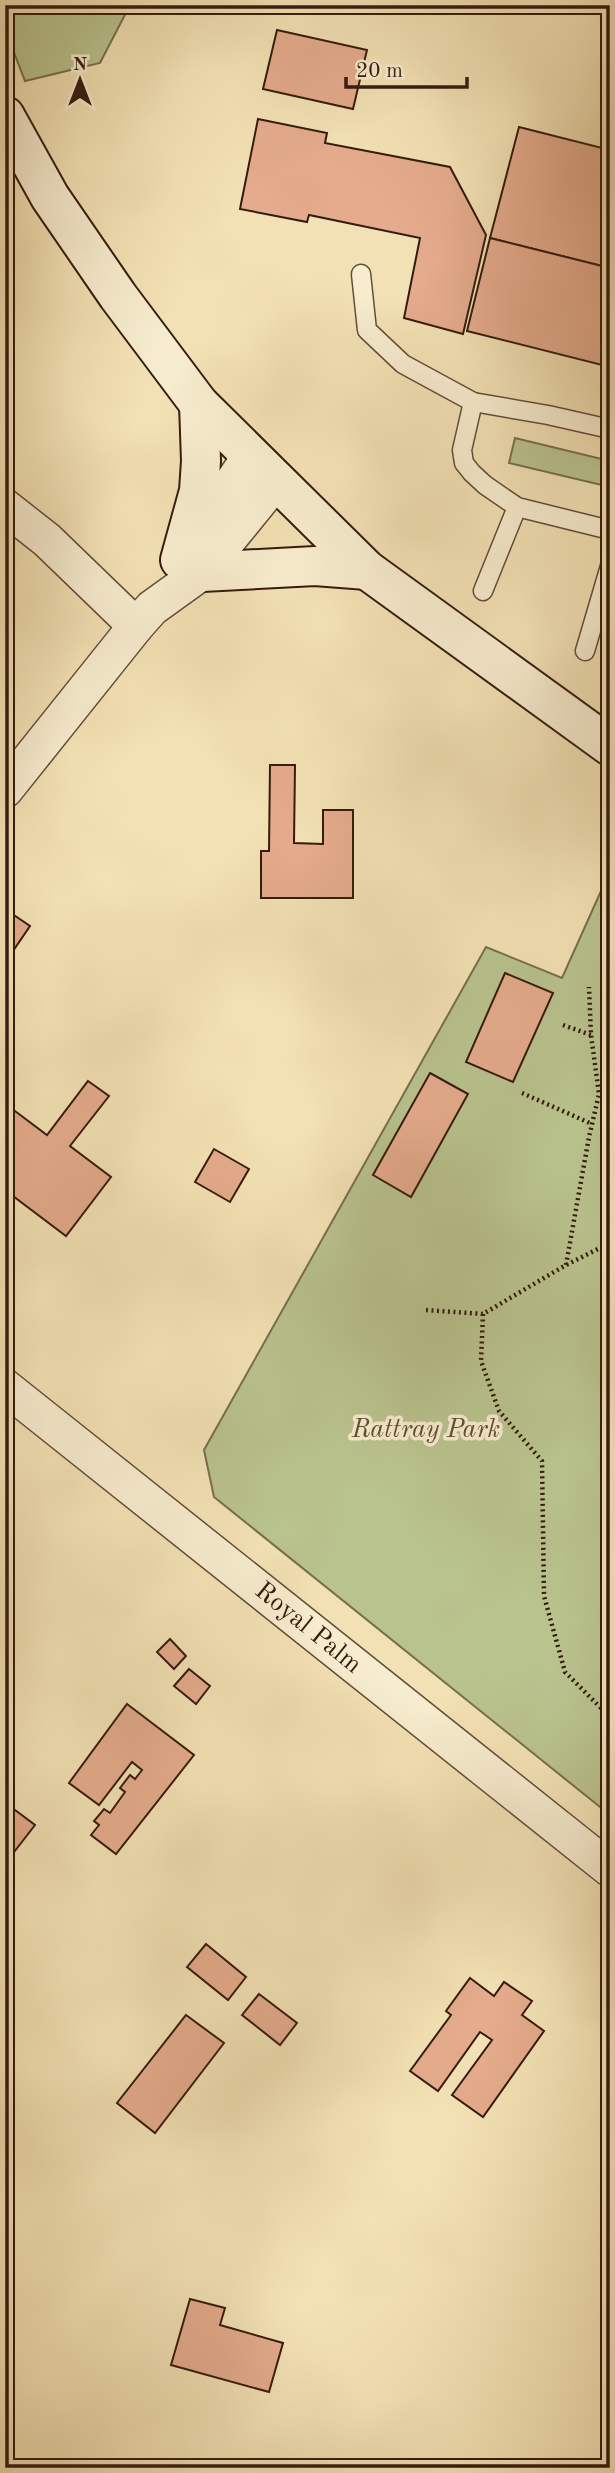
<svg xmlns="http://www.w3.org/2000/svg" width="615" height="2473" viewBox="0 0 615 2473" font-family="'Old Standard TT',serif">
<rect width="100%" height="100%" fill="#f2e1b4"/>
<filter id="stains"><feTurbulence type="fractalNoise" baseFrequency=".00286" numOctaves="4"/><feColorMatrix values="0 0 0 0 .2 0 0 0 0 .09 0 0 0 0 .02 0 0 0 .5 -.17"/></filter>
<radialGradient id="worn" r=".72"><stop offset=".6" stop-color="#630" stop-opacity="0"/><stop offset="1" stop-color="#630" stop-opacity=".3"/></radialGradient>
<g fill="#b9c38e" stroke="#776f4e" stroke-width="2">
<polygon points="5,5 130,5 100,63 25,81 5,29"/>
<polygon points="515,438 610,461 610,487 509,463"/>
<polygon points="610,871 610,1815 214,1497 204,1450 486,947 562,978"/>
</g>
<g fill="#e4ab8c" stroke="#351b0e" stroke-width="2">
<polygon points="277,30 367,50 353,109 263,89"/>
<polygon points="258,119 327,133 325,143 450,167 486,235 463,334 404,318 420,238 309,215 307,222 240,209"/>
<polygon points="519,127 610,150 610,268 490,238"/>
<polygon points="490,238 610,268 610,367 467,331"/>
<polygon points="270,765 295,765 294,843 323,844 323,810 353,810 353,898 261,898 261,851 269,851"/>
<polygon points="5,909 30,926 13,951 5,945"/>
<polygon points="505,973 553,993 513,1082 466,1062"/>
<polygon points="430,1073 468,1094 411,1197 373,1175"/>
<polygon points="88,1081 109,1096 70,1146 111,1177 66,1236 5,1190 5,1115 11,1108 47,1135"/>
<polygon points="214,1149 249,1169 230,1202 195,1182"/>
<polygon points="170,1639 186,1656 174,1669 157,1652"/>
<polygon points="189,1669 210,1686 196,1704 174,1686"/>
<polygon points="127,1704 194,1755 116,1854 91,1835 99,1825 94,1821 104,1809 110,1813 125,1792 120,1788 130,1775 135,1779 142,1770 132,1762 99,1805 69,1783"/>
<polygon points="11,1807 35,1825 11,1856 5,1852 5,1814"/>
<polygon points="206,1944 246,1977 228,2000 187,1967"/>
<polygon points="470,1978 494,1996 504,1982 532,2001 522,2015 544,2031 483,2117 452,2095 492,2040 480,2032 438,2091 410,2071 451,2015 446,2011"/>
<polygon points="259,1994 297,2023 280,2045 242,2015"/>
<polygon points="186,2015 224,2043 155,2133 117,2103"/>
<polygon points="190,2299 225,2308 220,2325 283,2343 269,2392 171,2365"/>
</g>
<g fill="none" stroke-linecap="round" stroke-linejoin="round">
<defs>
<g id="lane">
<polyline points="361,274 367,330 403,364 473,402"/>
<polyline points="610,429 548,415 473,402 462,450 464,463 472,473 485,485 517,507 610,530"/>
<polyline points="483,591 517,507"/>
<polyline points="585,651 610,566"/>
</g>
<g id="street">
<polyline points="5,507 47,540 136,626"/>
<polyline points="188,548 251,455"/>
<polyline points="5,790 136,626 152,608 202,572 276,481"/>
<polyline points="5,1387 610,1869"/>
</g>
<g id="secondary">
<polyline points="5,116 50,197 118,296 199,404 367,570 610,746"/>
<polyline points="180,560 199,491 201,461 199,404"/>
<polyline points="202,572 315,566 367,570"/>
</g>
</defs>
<use href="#lane" stroke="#644c38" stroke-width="21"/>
<use href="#street" stroke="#644c38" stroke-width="38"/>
<use href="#secondary" stroke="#351b0e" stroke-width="42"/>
<g stroke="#351b0e" stroke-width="4.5" stroke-dasharray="2 3.5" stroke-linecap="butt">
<polyline points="563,1025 591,1035"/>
<polyline points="522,1093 592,1124"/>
<polyline points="566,1265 589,1137 599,1094 591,1035 589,987"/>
<polyline points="426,1310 483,1314 566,1265 610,1243"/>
<polyline points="483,1314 481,1361 499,1411 542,1461 544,1596 565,1672 610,1717"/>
</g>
<use href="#lane" stroke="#f7ecce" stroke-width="18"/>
<use href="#street" stroke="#f7ecce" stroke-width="35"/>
<use href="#secondary" stroke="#f7ecce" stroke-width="38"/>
</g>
<g text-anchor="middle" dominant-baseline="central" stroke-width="7" stroke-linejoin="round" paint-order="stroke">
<g font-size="26" font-style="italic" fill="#5d4d34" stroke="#f7ecce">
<text x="426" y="1430">Rattray Park</text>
</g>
<g font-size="26" fill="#351b0e" stroke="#f7ecce">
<text transform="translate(308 1628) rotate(39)">Royal Palm</text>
</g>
</g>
<rect width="615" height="2473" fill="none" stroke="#f2e1b4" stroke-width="28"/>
<rect x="7" y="7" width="601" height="2459" fill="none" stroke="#351b0e" stroke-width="3.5"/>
<rect x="14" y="14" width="587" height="2445" fill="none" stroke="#351b0e" stroke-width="2"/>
<g transform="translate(80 80)" stroke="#f7ecce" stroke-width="5" paint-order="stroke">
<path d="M0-5L12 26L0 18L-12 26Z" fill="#351b0e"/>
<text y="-10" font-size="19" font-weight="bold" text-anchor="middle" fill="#351b0e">N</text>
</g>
<path d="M346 77v10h121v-10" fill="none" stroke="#351b0e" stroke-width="3.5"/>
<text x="356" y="77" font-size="21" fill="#351b0e" stroke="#f7ecce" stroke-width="5" paint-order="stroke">20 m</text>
<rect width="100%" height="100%" filter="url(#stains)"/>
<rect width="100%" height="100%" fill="url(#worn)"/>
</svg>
